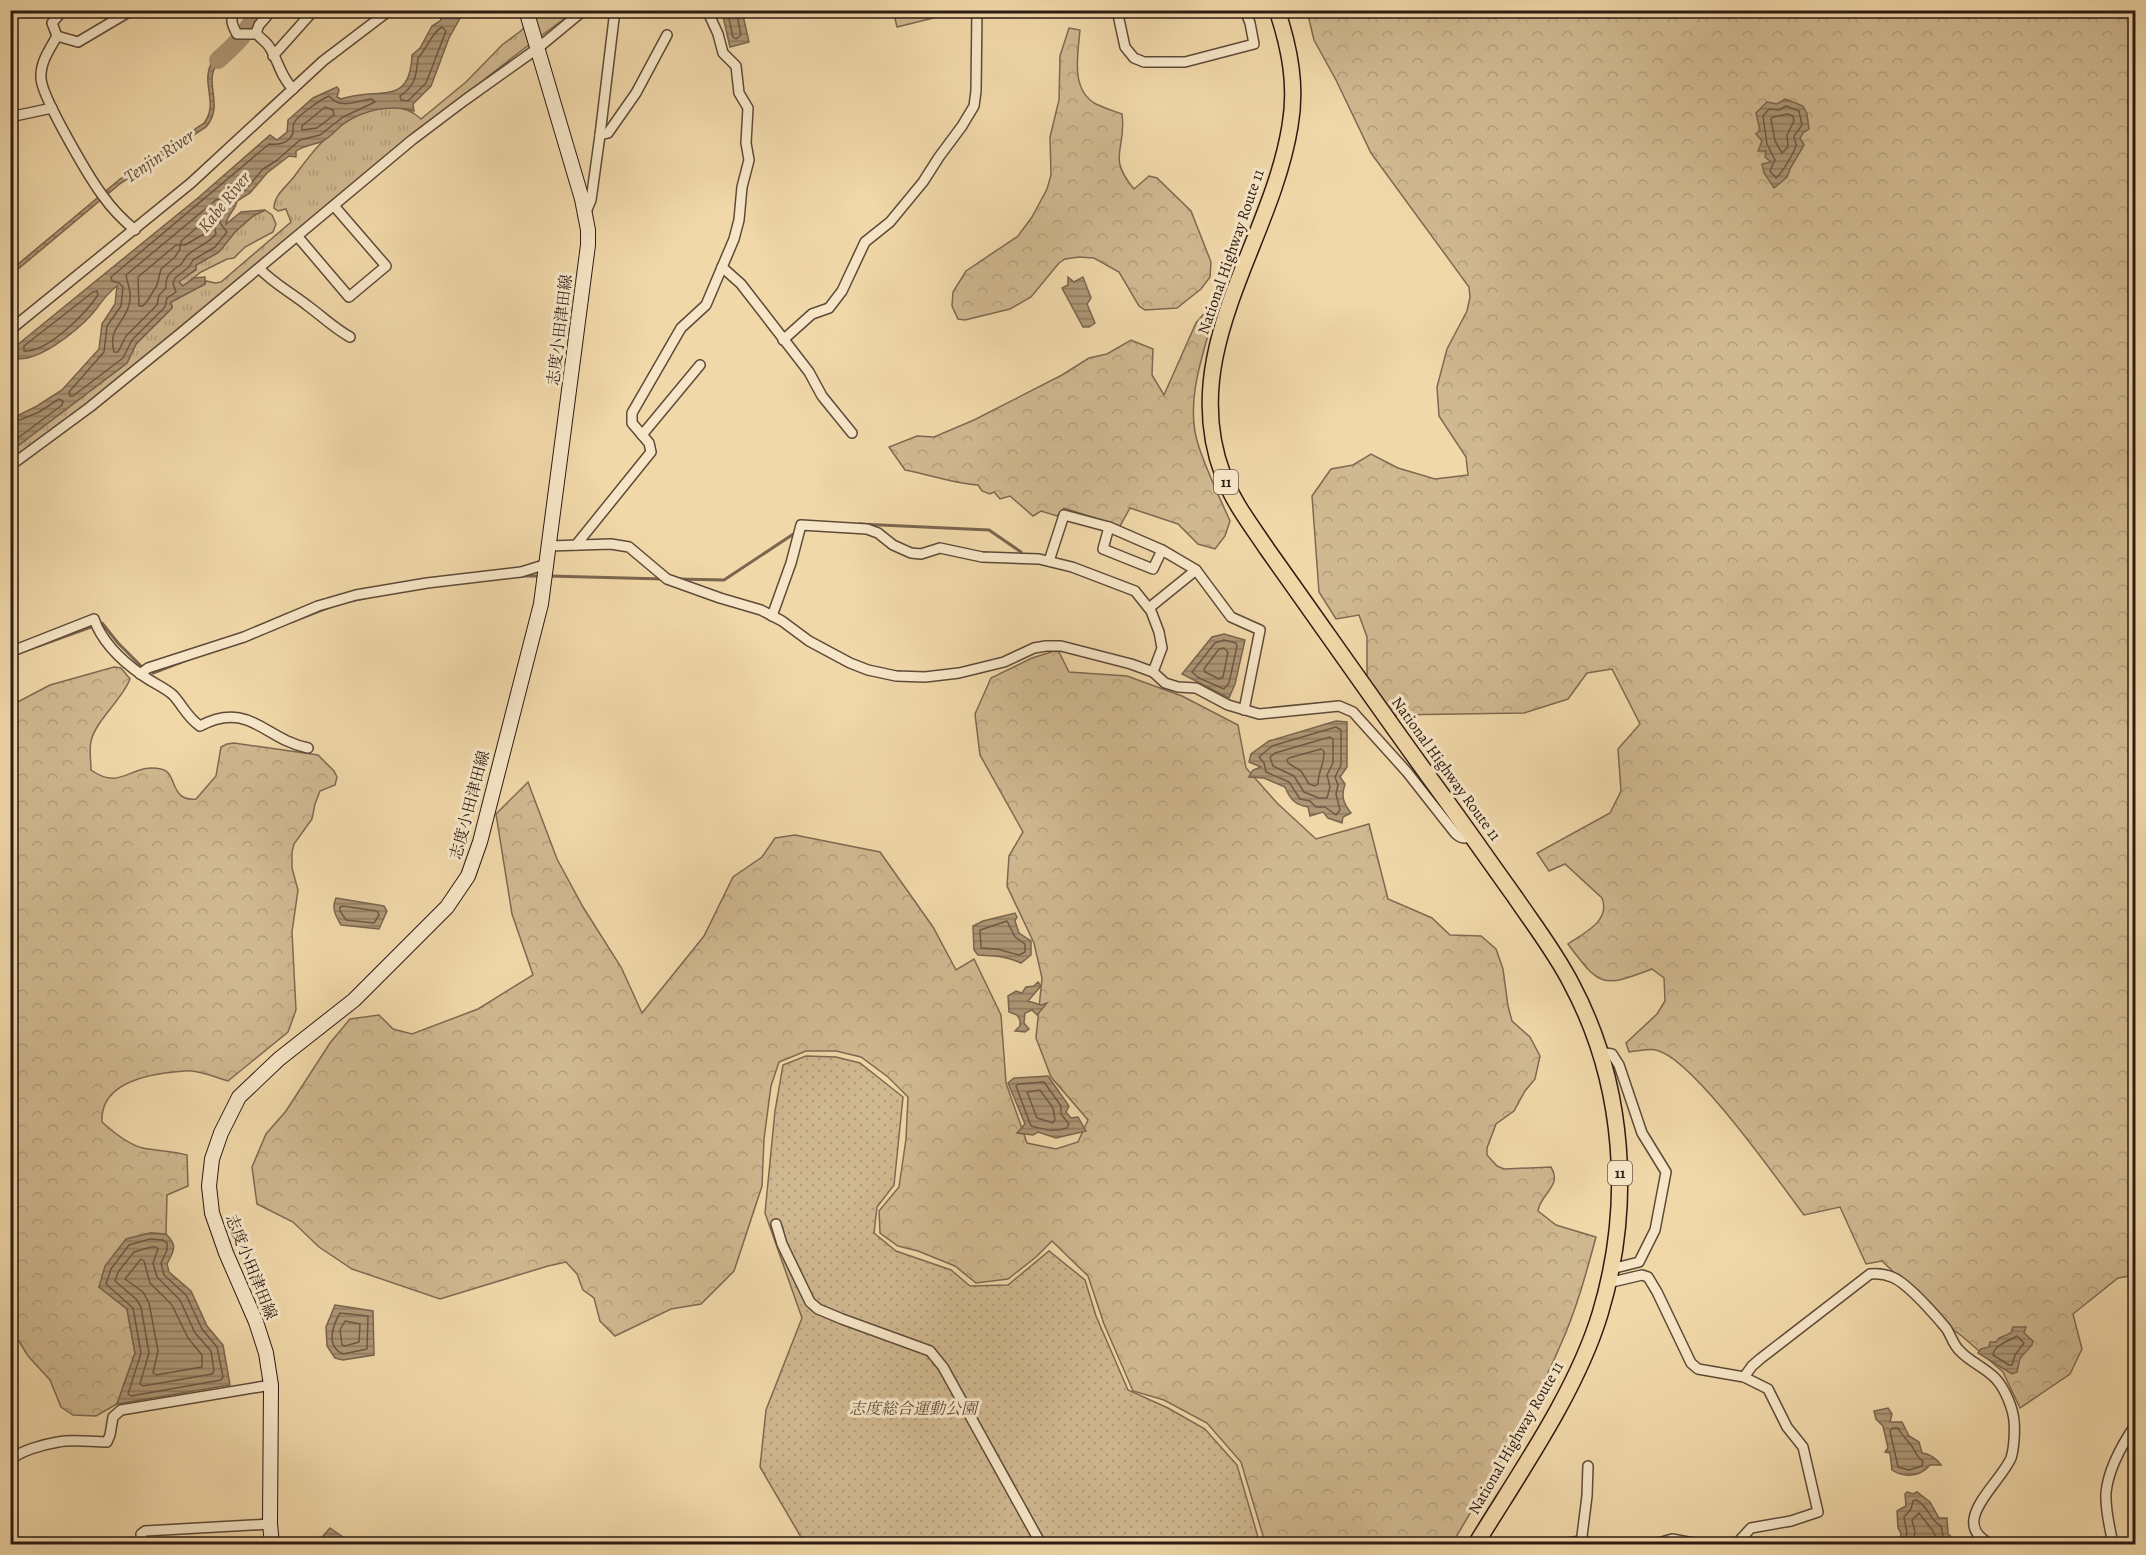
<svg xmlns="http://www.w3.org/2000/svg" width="2146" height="1555" viewBox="0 0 2146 1555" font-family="Alegreya,'Noto Serif JP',serif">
<defs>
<pattern id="grass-tufts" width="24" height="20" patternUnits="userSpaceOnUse" patternTransform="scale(1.5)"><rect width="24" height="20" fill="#d0b890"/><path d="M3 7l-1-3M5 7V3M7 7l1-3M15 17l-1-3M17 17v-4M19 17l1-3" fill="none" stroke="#b39e7b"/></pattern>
<pattern id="forest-crowns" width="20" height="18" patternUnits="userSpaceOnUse" patternTransform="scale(1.5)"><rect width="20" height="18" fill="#d0b890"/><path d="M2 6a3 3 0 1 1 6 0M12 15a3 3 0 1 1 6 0" fill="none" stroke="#b39e7b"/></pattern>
<pattern id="park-dots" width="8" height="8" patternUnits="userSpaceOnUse" patternTransform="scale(1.5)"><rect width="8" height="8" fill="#d0b890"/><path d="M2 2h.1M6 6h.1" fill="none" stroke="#b39e7b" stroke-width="1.8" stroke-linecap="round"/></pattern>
<pattern id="water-rules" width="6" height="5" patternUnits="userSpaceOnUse" patternTransform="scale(1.5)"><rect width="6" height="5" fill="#ae9776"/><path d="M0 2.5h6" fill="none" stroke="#8e7a60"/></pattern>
</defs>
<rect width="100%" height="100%" fill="#f1d8a9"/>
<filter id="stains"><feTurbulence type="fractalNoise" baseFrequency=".00333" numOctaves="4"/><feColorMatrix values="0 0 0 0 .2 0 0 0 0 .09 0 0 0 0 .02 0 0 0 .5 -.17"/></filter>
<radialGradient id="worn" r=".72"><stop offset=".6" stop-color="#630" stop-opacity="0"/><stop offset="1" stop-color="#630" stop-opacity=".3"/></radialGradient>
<g fill="url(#grass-tufts)" stroke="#7e6952" stroke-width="1.5">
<path d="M534,11h41c-95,68 -183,144 -273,219 -95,80 -192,158 -291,232v-11l116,-88 9,-19 36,-36 -1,-6 34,-18 1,-3 9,2 6,-1 70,-60 -5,-13 -8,2 -4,-3c0,-14 15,-23 22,-34 8,-11 17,-23 27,-33 23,-24 70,-49 98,-22l45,-37 36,-37 20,-15z"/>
<polygon points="265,210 272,215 276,224 273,232 245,247 234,258 227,259 201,272 183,286 178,282 196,270 196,265 219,252 235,232 253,216"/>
</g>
<g fill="url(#forest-crowns)" stroke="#7e6952" stroke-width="1.5">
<path d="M1307,11h828v1264l-17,3 -45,36 9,35 -12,25 -50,34 -17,-36 -40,-35 -32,-24 -22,-26 -27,-26 -16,3 -26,-57 -36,8c-25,-33 -111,-157 -148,-165 -7,-2 -19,1 -27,2l-3,-9 31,-29 8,-13 -1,-23 -12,-9c-50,19 -52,18 -84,-25 16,-11 43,-23 34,-46l-37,-34 -16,7 -12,-18 73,-40 11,-22 -3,-42 22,-25 -28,-55 -25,4 -19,26 -44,14 -131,2 -26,-36v-42l-8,-22 -23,4 -17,-27 -7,-96 19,-27 22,-4 18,-11 27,14 37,11 33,-4 -2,-18 -27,-41 -2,-29 10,-38 20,-38 3,-14 -1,-10 -98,-134 -35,-73 -22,-40z"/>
<path d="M1069,28l11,2c-2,24 -10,60 16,74 8,4 18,7 26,10 5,36 -16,42 12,75l15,-13 8,2 34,33 20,51 -1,15 -9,12 -24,19 -32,2 -6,-4 -20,-34 -25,-14 -15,-1 -14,2 -6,4 -28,34 -21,12 -45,11 -7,-1 -6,-13 1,-14 13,-21 52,-35 14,-19 15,-28 4,-14 -1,-38 9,-37 1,-44z"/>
<path d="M1219,296c-11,46 -36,101 -21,148 8,26 21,52 32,77l-5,15 -10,13 -17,-5 -20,-20 -48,-16 -10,18 -56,-18 -7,8 -16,-5 -8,5 -23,-20 -10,3 -6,-7 -4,2 -8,-3 -4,-6c-25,-2 -48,-10 -73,-15l-16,-23 28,-11 17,1 40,-17 88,-45 27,-17 18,-4 24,-14 22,9 -1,26 12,20 32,-72z"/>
<path d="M1058,650l11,22 58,4 55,20 56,29 8,43 31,35 39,36 53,-15 19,75 44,19 18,17 31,1 15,13 7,20 5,37 4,15 18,16 10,19 -5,23 -10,12 -11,20 -18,13 -9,24v7l10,11 7,3 47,-2c12,19 -11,27 -13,44l18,14 40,12c-10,37 -20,74 -36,109 -29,69 -71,134 -108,198h-183l-5,-5 -23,-77 -34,-39 -43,-23 -31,-9 -29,-67 -16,-48 -36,-35 -16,16 -28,22 -32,4 -21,-17 -37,-15 -20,-5 -18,-13 -1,-22 20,-24 7,-48 2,-42 -20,-20 -27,-20 -25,-6h-30l-27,11 -8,24 -7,53 -2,47 -28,85 -33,33 -30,5 -56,27 -15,-15 -6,-23 -11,-8 -6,-16 -11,-12 -18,4 -108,33 -88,-30 -33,-22 -26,-25 -36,-18 -5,-37 14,-33 20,-23 44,-68 20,-24 29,-4 14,14 19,5 66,-25 55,-34 -21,-61 -16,-100 32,-32 29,77 26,48 38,60 21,46 62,-77 29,-59 29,-20 13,-19 20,-3 85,17 53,75 23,43 18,-11 27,56 5,68 21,60 29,6 22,-7 10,-22 -37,-43 -15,-39 6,-60 -8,-35 -27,-57 2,-30 14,-24 -43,-77 -5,-41 16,-36 41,-20z"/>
<path d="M114,667l7,1 9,11c-8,21 -34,41 -39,62 -2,9 0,20 0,29 31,22 40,-8 70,-1 17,3 8,33 35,30l20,-23 5,-29 6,-3 7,-1 84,12 16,16 3,6 -2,8 -15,6 -5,13 -3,15 -18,25 -2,8v16l6,22 -6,42 4,78 -8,22 -60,49c-11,-3 -24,-9 -36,-10 -5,-1 -12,1 -18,1 -30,3 -74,12 -72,50 10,9 27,23 41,26 15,3 29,3 44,7l1,31 -21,9 -1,39 -16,-1 -51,54 28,22 8,44 -18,51 -21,12 -23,-1 -12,-8 -11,-27 -22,-24 -12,-20 -5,-2 -1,-628 40,-21z"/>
</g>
<polygon fill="url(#park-dots)" stroke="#7e6952" stroke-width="1.5" points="806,1056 836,1057 860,1063 903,1097 894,1185 877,1207 874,1233 896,1251 951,1270 970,1286 1008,1285 1049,1251 1085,1280 1096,1316 1128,1390 1168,1408 1205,1429 1237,1465 1260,1544 805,1544 760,1467 766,1410 802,1318 765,1213 775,1111 783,1065"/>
<polygon fill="#d0b890" stroke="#7e6952" stroke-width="1.5" points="893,10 962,10 962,11 897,27"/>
<g fill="url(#water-rules)" stroke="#7a654e" stroke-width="1.5">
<polygon points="728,10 742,11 749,42 730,47 722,12"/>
<path d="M445,11h19l-15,27 -18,48 -18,18 1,7c-24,-7 -51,-1 -71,13 -6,5 -14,15 -22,18 -9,3 -16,3 -25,9v6l-7,-1 -22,17 -17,20 -13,8c-2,10 -10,14 -11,23l15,-12 24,-2 -12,6 -18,16 -16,20 -23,13v4l-17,13 4,4 11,-8 11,-1v7l-34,18 1,6 -36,36 -9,19 -116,88v-32l26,-13 25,-16 37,-41 3,-25 13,-20 2,-18c-12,9 -15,16 -24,27 -15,17 -59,54 -82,44v-7l188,-153 71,-62 7,5 10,-8 1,-12 25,-22 24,-11 2,3 -2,7 4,2c37,-13 69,9 71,-44l8,-7 12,-22 8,-5z"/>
<path d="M234,40l4,4c-6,6 -16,13 -21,20 -14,19 8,41 -11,63l-85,56 -110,92v-5l109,-91 84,-56c15,-19 -3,-39 7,-59 5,-9 15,-17 23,-24z"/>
<polygon points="1785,99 1803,106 1807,114 1809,129 1803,133 1800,138 1804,145 1791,167 1787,177 1774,188 1764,173 1762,164 1771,162 1765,157 1766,151 1758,151 1762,141 1756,134 1760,130 1756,113 1767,102 1777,104"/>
<polygon points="1068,277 1074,282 1083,277 1091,298 1087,304 1095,323 1089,327 1083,327 1062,288 1068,285"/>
<polygon points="1224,634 1245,640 1235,684 1229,698 1182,674 1212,637"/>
<path d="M1336,721l11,1v45l-7,10 5,7c-4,12 -2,19 6,29l-8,4 -1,6 -14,-5 -5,-6 -13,4 -2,-9c-13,-2 -18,-8 -23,-20l-21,-9 -15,-1 4,-7 8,-3 -12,-5 2,-8 18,-13z"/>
<path d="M336,898l48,8 3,5 -8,18 -38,-4c-5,-9 -10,-16 -5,-27z"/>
<path d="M1015,913l2,4 -2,4 4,12 12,8v14l-10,8c-15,-7 -27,-7 -43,-8l-4,-5 -1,-24 10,-5z"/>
<polygon points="1038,982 1041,986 1028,1001 1041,1005 1047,1003 1037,1015 1032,1010 1025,1013 1024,1023 1029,1029 1025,1032 1015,1031 1020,1026 1020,1020 1017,1015 1009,1012 1008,996 1016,991 1022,993 1026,987 1034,986"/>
<polygon points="1048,1076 1069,1106 1066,1112 1071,1118 1078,1117 1086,1131 1056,1138 1038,1132 1033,1135 1017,1133 1025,1124 1008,1083 1014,1078"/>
<path d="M150,1233l16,1c12,12 8,16 1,30l2,8 22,19 16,35 16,19 7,40 -113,19 18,-51 -8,-44 -28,-22 6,-21 21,-27z"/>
<polygon points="335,1305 373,1311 374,1355 343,1360 335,1358 327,1346 326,1327"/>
<polygon points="2013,1327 2026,1327 2024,1333 2033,1341 2032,1345 2020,1358 2017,1372 2012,1374 1978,1353 1981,1349 1989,1347 1990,1342 1996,1342 1999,1338 2011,1333"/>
<path d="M1888,1408l4,6 -2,8h12l7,14 10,6 3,11c8,1 14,5 19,12h-11c-10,12 -26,13 -38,5l-2,-17 -5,-1 3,-4 -5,-22 -7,-7 -2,-8z"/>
<polygon points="1907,1492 1913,1494 1917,1492 1930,1502 1939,1518 1947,1518 1948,1534 1954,1539 1954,1544 1895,1544 1900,1539 1901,1533 1898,1528 1897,1511 1906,1506 1905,1494"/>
<polygon points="330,1528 350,1542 350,1544 330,1544 323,1536"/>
</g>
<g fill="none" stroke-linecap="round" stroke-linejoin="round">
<g stroke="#6e5844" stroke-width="1.5">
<polyline points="727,10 733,37 736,39 741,35 736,10"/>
<path d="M442,27l4,4 -20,52 -18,18 -7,-1 -1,-4c16,-11 16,-20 18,-38 9,-9 13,-25 24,-31z"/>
<path d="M329,96c12,14 26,5 43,3l3,3 -32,15 -23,18 -20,5 -24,21 -13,8 -17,20 -13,8 -3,7 -9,10 -1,9 7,9 -12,15 -22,13 -4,7 -14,11 -2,5 3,9 -9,6 -2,9 -33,33 -9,18 -50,38h-3l-1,-4 35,-40 3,-26 14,-20 2,-19 -4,-4 -7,-2 -1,-4 158,-133c8,1 20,0 24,-11 0,-1 0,-9 1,-10 4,-8 26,-23 35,-27z"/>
<path d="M1786,106l13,5 3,14 -8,11c0,3 2,6 2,9 0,5 -16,31 -20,33l-6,-7 5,-11 -8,-16 -4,-28 6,-7 10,1z"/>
<polygon points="325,107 333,110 334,115 317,128 302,130 302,126"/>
<polygon points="1787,114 1793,116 1794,121 1787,135 1788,147 1782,153 1775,141 1771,119 1773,117"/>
<path d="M220,199l1,4c-9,12 -8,18 -5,31 -8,10 -18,12 -27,20 -5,3 -5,8 -9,11 -10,7 -15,11 -14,23l-7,7 -2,10 -31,31 -8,16h-4c-6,-22 8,-27 14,-44 5,-14 0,-21 -2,-33l90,-75z"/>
<polygon points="200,225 204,227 204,234 185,245 181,245 181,241"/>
<polygon points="176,245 180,245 180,249 175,257 161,269 157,285 148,300 143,306 139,306 138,277"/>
<path d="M93,292l4,-1 1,4c-12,18 -51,58 -74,56v-5z"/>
<polyline points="10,424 39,412 59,399 63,401 62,405 10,444"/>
<polygon points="1224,640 1236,643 1237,646 1229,683 1224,689 1199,678 1192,672 1215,643"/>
<polygon points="1224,648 1228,652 1223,677 1219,679 1205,672 1204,669 1219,649"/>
<polygon points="1336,727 1341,730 1341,765 1335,777 1338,785 1336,794 1340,810 1336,815 1325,807 1316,807 1310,801 1300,799 1289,782 1266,772 1264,763 1259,757 1272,746"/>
<polygon points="1330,737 1333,739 1333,763 1327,775 1330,787 1327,798 1319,798 1304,792 1294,776 1273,766 1270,757 1275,753"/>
<path d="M1321,749l3,2c1,12 -6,20 -6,33l-3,2 -6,-2 -8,-13 -13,-8 -1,-3 2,-2z"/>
<polygon points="343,906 377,911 379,915 374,923 346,920 340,911 340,907"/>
<polygon points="1007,921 1015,937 1025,944 1025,952 1019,955 997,949 981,948 980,930"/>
<path d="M1044,1082l17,24v8l8,10 -2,4c-15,5 -23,1 -36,-2l-15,-40 2,-2z"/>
<polygon points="1040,1090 1053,1108 1055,1120 1053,1123 1037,1118 1027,1092"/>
<polygon points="150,1239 163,1240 167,1243 167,1250 161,1263 164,1275 186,1295 202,1329 217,1347 223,1377 221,1380 131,1396 128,1394 141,1353 133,1308 106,1284 111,1269 129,1245"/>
<polygon points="151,1247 156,1247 158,1249 153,1263 157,1277 180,1300 195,1333 211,1351 214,1371 212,1374 143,1386 140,1384 149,1353 141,1307 136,1299 115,1281 118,1272 134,1252"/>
<polygon points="141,1259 144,1261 150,1283 172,1305 188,1338 202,1355 202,1367 156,1375 153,1373 158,1351 149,1303 143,1292 125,1279"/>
<path d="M340,1313l28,3 -1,33 -24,5c-18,-8 -10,-29 -3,-41z"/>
<polygon points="345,1321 360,1324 359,1342 345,1346 342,1345 340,1330"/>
<path d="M2017,1336l7,7 -9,12 -3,10h-3l-16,-10c1,-10 16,-14 24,-19z"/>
<path d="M1893,1428h5c4,7 8,11 13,17 5,6 5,12 12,16l-1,5 -13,4 -11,-3 -8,-36z"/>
<path d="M1904,1544l3,-11 -3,-16 7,-8 2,-8 3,-1c14,7 12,19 25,26l2,10 4,8"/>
<polyline points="1913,1544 1915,1532 1912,1520 1919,1513 1933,1531 1939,1544"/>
</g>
<g stroke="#7a654e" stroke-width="3">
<polyline points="859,524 989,530 1021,552"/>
<polyline points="522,576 540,576"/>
<polyline points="549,576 663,579"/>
<polyline points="678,579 724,580 795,533"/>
<polyline points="350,601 365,598"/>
<polyline points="291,622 335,605"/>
<polyline points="102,623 118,643 141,666"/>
<polyline points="19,653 91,627"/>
<polyline points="153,673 192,658"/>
</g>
<path stroke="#ae9776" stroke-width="18" d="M218,60c17,-15 31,-28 39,-50"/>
<defs>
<g id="minor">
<path d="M63,10l-11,13 5,13c-7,13 -17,26 -16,42 0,18 49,101 62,118 9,13 20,24 32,34"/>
<path d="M236,10c-7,10 -4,14 1,24h20c3,4 8,7 11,11 10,13 11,30 25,44"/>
<polyline points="1117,10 1125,47 1134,58 1144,62 1185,62 1254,44 1250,23 1245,10"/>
<polyline points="256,33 259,25 272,10"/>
<polyline points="57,36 78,42 132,10"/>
<polyline points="273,56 314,10"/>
<polyline points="10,117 52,108"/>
<polyline points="600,135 608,133 636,93 667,35"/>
<polyline points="586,212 591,200 600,135 615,10"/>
<polyline points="298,237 349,297 386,266 335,207"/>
<polyline points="722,267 741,284 809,372 822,396 852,433"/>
<path d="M260,269c14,15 32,24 48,37 15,11 26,22 42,31"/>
<polyline points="10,330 191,183 323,61 390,10"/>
<polyline points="783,340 812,314 829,308 842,291 865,242 890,222 923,182 939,157 962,126 974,106 976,91 977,10"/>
<polyline points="642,435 700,365"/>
<polyline points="10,466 90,407 181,333 412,140 465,100 538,48 584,10"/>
<polyline points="1109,527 1103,549 1153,569 1162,550"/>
<polyline points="576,545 651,452 649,443 632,423 632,413 681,328 706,305 734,239 739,220 742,187 749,160 746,143 748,108 739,93 736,66 723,53 718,34 707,10"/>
<path d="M549,546l62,-2 18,3 38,32 53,19 41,12 21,11 27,20 41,22 18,7 28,6 29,1 34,-4 45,-11 30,-14 12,-2h15l70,18 22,8 12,11 13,4 18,1 32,17 31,9 80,-8 14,6 54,60 48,61c6,6 10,6 18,3"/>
<polyline points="1049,561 1064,515 1109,527 1162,550 1196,570 1231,617 1260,630 1244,710"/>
<polyline points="1149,608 1196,570"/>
<polyline points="772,616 791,563 801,525 867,529 878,533 893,545 911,553 921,554 940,548 982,557 1039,559 1072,567 1135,591 1151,611 1159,632 1162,648 1153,672"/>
<path d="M10,652l84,-33c8,23 28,42 48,56 9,7 22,12 31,20 11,12 13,21 27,31 49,-26 64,13 108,22"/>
<polyline points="140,674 148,668 244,637 318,606 356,595 427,583 521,572 547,564"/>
<polyline points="1599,1052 1612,1054 1619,1065 1642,1133 1666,1172 1655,1230 1639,1262 1611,1269"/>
<polyline points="776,1224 782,1244 810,1302 818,1309 842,1319 930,1351 943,1367 1041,1544"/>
<polyline points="1608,1283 1642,1275 1648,1277 1657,1292 1691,1363 1698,1369 1744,1377 1768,1389 1787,1427 1803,1447 1818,1512 1791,1521 1751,1528 1738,1542 1732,1544"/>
<path d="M1744,1377l8,-11 8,-7 110,-85c8,-1 15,0 22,3 15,6 43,38 54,51 5,7 7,17 14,23 10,11 26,17 36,28 9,10 17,29 18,42 1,10 0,28 -3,37 -11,26 -64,65 -20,86"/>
<path d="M10,1462c6,-11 36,-18 48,-20 15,-3 33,0 49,0l3,-7 3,-18 8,-7 150,-25"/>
<polyline points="142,1544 141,1534 145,1531 270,1524"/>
<polyline points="1563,1544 1580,1541"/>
<polyline points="1581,1544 1587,1496 1588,1466"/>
<polyline points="1655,1544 1672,1539 1699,1544"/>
<path d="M2113,1544c-3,-16 -8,-34 -7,-51 2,-23 17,-50 30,-69"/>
</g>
<polyline id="secondary" points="272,1544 270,1524 271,1385 266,1353 256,1322 226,1253 212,1213 209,1186 212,1159 221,1133 239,1097 279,1059 354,1000 447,907 468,876 480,842 541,604 588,245 588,230 582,199 526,10"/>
<path id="trunk" d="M1277,10c13,39 20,76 13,116 -19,118 -114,225 -67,349 10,27 28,50 44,74 55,77 109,155 165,232 28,38 55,77 83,116 19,28 40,55 56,86 54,101 62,222 29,331 -24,79 -82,161 -124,230"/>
</defs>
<use href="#minor" stroke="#5e4a38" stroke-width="12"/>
<use href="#secondary" stroke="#2d1a13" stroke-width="16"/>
<use href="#trunk" stroke="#2d1a13" stroke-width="18"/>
<use href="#minor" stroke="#f6e6c7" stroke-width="9"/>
<use href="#secondary" stroke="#f6e6c7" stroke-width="14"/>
<use href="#trunk" stroke="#f1d8a9" stroke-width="15"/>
</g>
<g text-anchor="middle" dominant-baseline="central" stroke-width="6" stroke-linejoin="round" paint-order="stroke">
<g fill="#f6e6c7" stroke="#695749" stroke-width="1.5">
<rect x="1214" y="470" width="24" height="24" rx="4.5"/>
<rect x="1608" y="1161" width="24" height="24" rx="4.5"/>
</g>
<g font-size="15" font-weight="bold" fill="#2d1a13">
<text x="1226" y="482">11</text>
<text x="1620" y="1173">11</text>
</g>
<g font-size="16" fill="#2d1a13" stroke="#f6e6c7">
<text transform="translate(1231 252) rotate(-71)">National Highway Route 11</text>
<text transform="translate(560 330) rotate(-83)">志度小田津田線</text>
<text transform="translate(1446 769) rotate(54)">National Highway Route 11</text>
<text transform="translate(470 805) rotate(-75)">志度小田津田線</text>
<text transform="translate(251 1267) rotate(68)">志度小田津田線</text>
<text transform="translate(1516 1438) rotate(-60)">National Highway Route 11</text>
</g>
<g font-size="16" font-style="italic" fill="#5e4938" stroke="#f6e6c7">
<text x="913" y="1409">志度総合運動公園</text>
</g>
<g font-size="18" font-style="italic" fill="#614c3b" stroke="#f6e6c7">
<text transform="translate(159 156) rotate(-34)">Tenjin River</text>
<text transform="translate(224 202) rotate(-51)">Kabe River</text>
</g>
</g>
<rect width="2146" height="1555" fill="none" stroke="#f1d8a9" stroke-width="36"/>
<rect x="12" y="12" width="2122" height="1531" fill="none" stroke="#2d1a13" stroke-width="3"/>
<rect x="18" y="18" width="2110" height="1519" fill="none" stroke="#2d1a13" stroke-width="1.5"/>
<rect width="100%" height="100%" filter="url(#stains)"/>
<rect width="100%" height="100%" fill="url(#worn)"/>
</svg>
